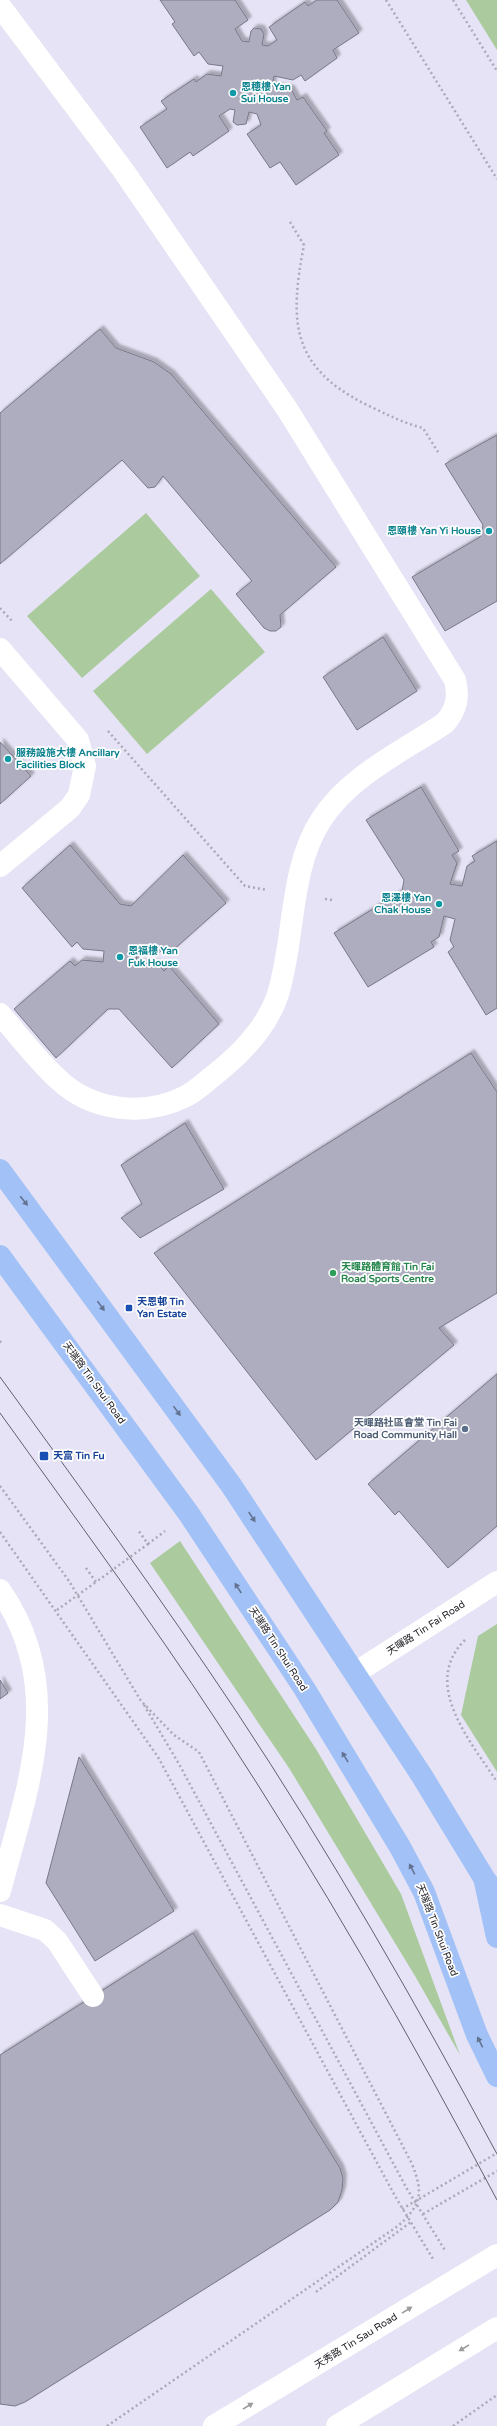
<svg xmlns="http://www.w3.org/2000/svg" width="497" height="2426" viewBox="0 0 497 2426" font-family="'Varela Round','Noto Sans SC',sans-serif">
<defs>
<filter id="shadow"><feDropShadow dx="3.5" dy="-3.5" stdDeviation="1" flood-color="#0004"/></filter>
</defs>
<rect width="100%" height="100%" fill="#e5e3f5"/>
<g fill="#abcb9e">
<polygon points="466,0 497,0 497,50"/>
<polygon points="146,513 200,576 82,678 27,616"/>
<polygon points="211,589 265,652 147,754 93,691"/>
<polygon points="180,1541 316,1749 401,1894 460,2055 415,1976 289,1768 150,1563"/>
<polygon points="497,1624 497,1772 461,1715 478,1636"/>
</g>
<g fill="#adadbf" stroke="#787889" filter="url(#shadow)">
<polygon points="160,0 235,0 248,20 235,29 242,41 249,42 251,31 254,28 261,29 264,34 262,45 268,46 277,40 269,27 305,2 308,6 317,0 337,0 359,33 333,50 337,58 305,81 301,75 293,80 274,76 272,86 291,89 297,100 303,97 327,131 324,133 339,155 296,185 280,162 270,168 247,134 261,125 257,114 249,112 246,124 237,125 233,122 235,110 230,109 219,116 229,131 193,156 190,152 167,168 140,127 167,109 161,101 194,79 196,82 207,74 221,76 223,66 208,64 199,52 194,56 172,24 175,22"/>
<polygon points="100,329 116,348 154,362 171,374 336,567 280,615 281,627 276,631 270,631 264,628 236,594 252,581 163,476 155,487 148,488 122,460 0,564 0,413"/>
<polygon points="497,435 497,601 445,631 412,577 480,537 483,525 445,464"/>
<polygon points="383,637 417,691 357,730 323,677"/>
<polygon points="0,742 31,776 0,804"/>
<polygon points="421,787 459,851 452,855 457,863 450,884 462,886 467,866 475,861 472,856 497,841 497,1008 486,1015 448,952 454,947 450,940 455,919 444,916 439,937 431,942 434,947 368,987 334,933 402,891 404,880 366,820"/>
<polygon points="70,845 120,904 131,906 183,855 226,903 171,952 165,946 159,953 137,951 136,963 158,964 164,971 169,966 219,1024 172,1068 119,1009 108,1009 56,1058 14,1009 70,961 75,966 82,960 103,962 104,951 83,949 77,942 72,947 22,888"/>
<polygon points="471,1053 497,1092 497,1293 439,1328 454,1345 316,1460 154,1253"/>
<polygon points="185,1123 224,1189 140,1238 121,1218 142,1204 121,1165"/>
<polygon points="497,1374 497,1526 448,1568 399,1511 395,1515 368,1484"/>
<polygon points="0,1680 8,1693 0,1699"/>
<polygon points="79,1757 174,1911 95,1961 46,1883"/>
<polygon points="193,1933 340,2168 343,2178 342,2190 338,2202 330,2210 25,2402 15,2406 0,2404 0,2055"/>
</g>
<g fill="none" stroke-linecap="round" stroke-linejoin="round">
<g stroke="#aaa9b7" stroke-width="2.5" stroke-dasharray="2 3" stroke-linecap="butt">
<polyline points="386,0 497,179"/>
<polyline points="453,0 497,71"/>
<path d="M290,222l14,23c-15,77 -13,122 63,160 19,9 36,18 56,23l15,24"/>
<polyline points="0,608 12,621"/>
<polyline points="108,731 245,886 267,890"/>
<polyline points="325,899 332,900"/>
<polyline points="0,1341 2,1344"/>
<path d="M0,1486l69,95 72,120 33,34 25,17 213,412c12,30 9,41 -14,62l-291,200"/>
<polyline points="0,1532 158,1757 395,2196 433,2259"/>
<polyline points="148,1544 165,1531"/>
<polyline points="86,1568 96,1582 148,1544 138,1530"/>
<polyline points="57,1610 96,1582"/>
<path d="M465,1640c-45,44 7,103 32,142"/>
<polyline points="144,1705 179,1764 407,2189 446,2252"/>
<polyline points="402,2209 497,2153"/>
<polyline points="423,2214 497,2171"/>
<polyline points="316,2292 411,2222"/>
<polyline points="453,2426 497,2395"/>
</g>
<g stroke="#fff" stroke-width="22">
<path d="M0,6l123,164 164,239 168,271c4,17 2,29 -10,43 -42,28 -96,53 -124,97 -32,49 -26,120 -43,174 -11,34 -38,61 -65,82 -9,7 -19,17 -29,21 -40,20 -92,14 -125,-17 -22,-20 -40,-44 -59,-66"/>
<polyline points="0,649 78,740 85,766 79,795 70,808 0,866"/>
<path d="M0,1590c68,98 27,198 0,301"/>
<polyline points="355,1673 497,1582"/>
<polyline points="0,1915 45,1930 57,1941 93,1996"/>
<polyline points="214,2426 497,2255"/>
<polyline points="337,2426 497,2328"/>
</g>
<g stroke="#a2c2f7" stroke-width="22">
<polyline points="0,1170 231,1485 422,1776 484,1878 497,1896"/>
<polyline points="0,1256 189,1514 304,1688 400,1847 424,1892 477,2035 497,2076"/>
<polyline points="485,1882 497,1937"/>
</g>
<g stroke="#62606b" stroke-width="1">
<path d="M0,1377c80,110 160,220 236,334 94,142 180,292 261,443"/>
<path d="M0,1413c74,103 149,205 218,310 101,154 193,314 279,477"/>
</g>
</g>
<defs><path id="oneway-solid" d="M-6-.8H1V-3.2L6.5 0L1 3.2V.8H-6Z"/></defs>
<g fill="#637290">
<use href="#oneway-solid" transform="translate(24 1201) rotate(52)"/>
<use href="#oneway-solid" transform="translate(101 1306) rotate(54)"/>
<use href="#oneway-solid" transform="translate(177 1411) rotate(54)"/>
<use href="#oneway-solid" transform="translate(252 1517) rotate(57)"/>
<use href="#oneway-solid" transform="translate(238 1588) rotate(-123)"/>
<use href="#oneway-solid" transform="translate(345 1757) rotate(-121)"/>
<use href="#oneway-solid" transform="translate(412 1869) rotate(-118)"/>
<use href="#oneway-solid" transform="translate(480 2042) rotate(-116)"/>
</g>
<g fill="#9c9c9f">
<use href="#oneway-solid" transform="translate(407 2310) rotate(-32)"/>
<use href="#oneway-solid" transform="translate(464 2348) rotate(149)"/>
<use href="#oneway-solid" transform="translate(248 2406) rotate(-31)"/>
</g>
<g fill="#0f9aa8" stroke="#fff" stroke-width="1.5">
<circle cx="233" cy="93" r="4"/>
<circle cx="489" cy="531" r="4"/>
<circle cx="8" cy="759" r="4"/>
<circle cx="439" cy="904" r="4"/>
<circle cx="120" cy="957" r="4"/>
</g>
<circle fill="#2e9e5b" stroke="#fff" stroke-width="1.5" cx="333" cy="1273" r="4"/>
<g fill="#1a4fb4" stroke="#fff" stroke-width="1.5">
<rect x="125" y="1304" width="8" height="8" rx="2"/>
<rect x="39" y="1451" width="10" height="10" rx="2"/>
</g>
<circle fill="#5c6f8a" stroke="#fff" stroke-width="1.5" cx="465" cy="1429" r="4"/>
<g text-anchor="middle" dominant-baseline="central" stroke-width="3.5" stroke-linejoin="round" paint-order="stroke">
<g font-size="10" font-weight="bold" fill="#0d838f" stroke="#fff" text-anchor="start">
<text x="241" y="87">恩穗樓 Yan<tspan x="241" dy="12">Sui House</tspan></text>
<text x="481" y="531" text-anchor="end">恩頤樓 Yan Yi House</text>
<text x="16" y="753">服務設施大樓 Ancillary<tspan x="16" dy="12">Facilities Block</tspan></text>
<text x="431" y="898" text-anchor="end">恩澤樓 Yan<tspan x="431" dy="12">Chak House</tspan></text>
<text x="128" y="951">恩福樓 Yan<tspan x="128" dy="12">Fuk House</tspan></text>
</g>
<g font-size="10" font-weight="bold" fill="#27864d" stroke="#fff" text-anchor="start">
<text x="341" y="1267">天暉路體育館 Tin Fai<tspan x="341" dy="12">Road Sports Centre</tspan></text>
</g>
<g font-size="10" font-weight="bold" fill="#164399" stroke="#fff" text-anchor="start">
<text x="137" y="1302">天恩邨 Tin<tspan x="137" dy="12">Yan Estate</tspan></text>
<text x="53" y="1456">天富 Tin Fu</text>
</g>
<g font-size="10" fill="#24232a" stroke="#fff">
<text transform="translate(94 1383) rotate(54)">天瑞路 Tin Shui Road</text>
<text transform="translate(426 1628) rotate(-33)">天暉路 Tin Fai Road</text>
<text transform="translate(278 1649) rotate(57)">天瑞路 Tin Shui Road</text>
<text transform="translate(437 1930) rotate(69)">天瑞路 Tin Shui Road</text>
<text transform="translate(356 2341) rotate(-32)">天秀路 Tin Sau Road</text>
</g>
<g font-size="10" font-weight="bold" fill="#4e5e75" stroke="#fff" text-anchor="end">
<text x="457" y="1423">天暉路社區會堂 Tin Fai<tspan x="457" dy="12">Road Community Hall</tspan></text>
</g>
</g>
</svg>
